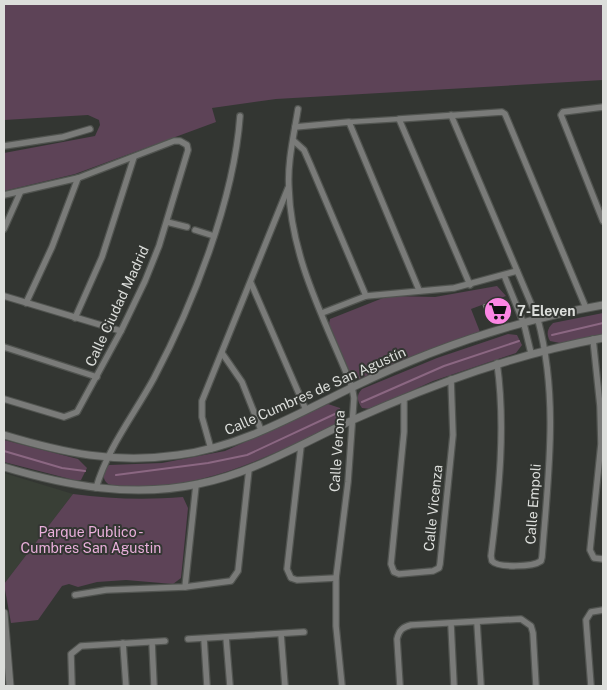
<svg xmlns="http://www.w3.org/2000/svg" width="607" height="690" viewBox="0 0 607 690" font-family="'Public Sans',sans-serif">
<rect width="100%" height="100%" fill="#333632"/>
<polygon fill="#393f36" points="4,473 73,494 4,584"/>
<g fill="#5d4357">
<polygon points="4,4 603,4 603,80 276,99 212,108 216,122 75,174 4,191 4,153 95,136 100,125 99,120 88,115 4,120"/>
<polygon points="497,286 506,296 471,309 480,332 359,379 351,375 329,324 330,319 388,296 435,297"/>
<path d="M603,313v21l-43,9 -10,-2c-4,-7 -3,-12 3,-18z"/>
<path d="M508,334l9,1 5,10 -6,8 -83,28 -62,28 -9,-1c-5,-7 -6,-13 0,-19l75,-31z"/>
<path d="M328,404l12,4 3,11 -3,4c-67,31 -136,68 -213,63 -6,0 -17,1 -21,-4 -5,-6 -1,-13 3,-17l53,-2 63,-12z"/>
<polygon points="4,440 78,459 87,468 81,480 74,480 4,462"/>
<path d="M73,494c37,5 73,6 110,3l5,11 -7,70 -8,6 -47,-4 -29,2 -19,5 -9,-3 -7,2 -24,34 -27,3 -7,-39z"/>
</g>
<g fill="none" stroke-linecap="round" stroke-linejoin="round">
<g stroke="#8b6782" stroke-width="2">
<polyline points="552,335 603,323"/>
<polyline points="362,402 444,366 519,341"/>
<polyline points="4,451 62,468 85,471"/>
<polyline points="116,475 208,463 247,455 337,413"/>
</g>
</g>
<polygon fill="#4a4d49" stroke="#7b7f7a" points="501,299 505,310 487,316 483,305"/>
<g fill="none" stroke-linecap="round" stroke-linejoin="round">
<defs>
<polyline id="pedestrian" points="349,122 399,119"/>
<g id="minor">
<polyline points="603,107 563,112 561,115 603,221"/>
<path d="M298,109c-4,26 -11,54 -9,80 2,70 37,133 63,198l2,11 -6,84 -12,96v48l6,60"/>
<path d="M451,115l87,205c21,79 10,157 4,237l-1,4c-8,6 -43,7 -49,0l-1,-5c8,-64 15,-129 6,-193"/>
<polyline points="295,127 349,122 419,290"/>
<polyline points="294,141 304,150 311,166 366,296"/>
<polyline points="4,146 63,137 90,129"/>
<polyline points="4,195 78,178 174,141 180,141 187,145 188,150 159,246 145,281 121,331 77,412 64,417 4,399"/>
<polyline points="167,222 187,227"/>
<polyline points="4,229 20,193"/>
<polyline points="195,230 214,236"/>
<polyline points="504,275 524,324 531,353"/>
<polyline points="251,283 306,410"/>
<polyline points="470,285 399,119 502,112 505,114 586,308"/>
<polyline points="4,296 121,331"/>
<polyline points="26,303 52,247 78,178"/>
<polyline points="322,313 366,296 454,288 517,271"/>
<polyline points="75,318 102,257 134,157"/>
<polyline points="593,339 600,406 601,444 590,550 594,558 603,559"/>
<polyline points="4,347 97,377"/>
<polyline points="222,353 242,382 261,430"/>
<polyline points="404,398 404,432 391,564 394,572 399,574 433,571 439,568 440,564 453,435 451,379"/>
<polyline points="301,446 287,569 291,578 297,580 336,578"/>
<polyline points="211,449 202,417 202,401 288,188"/>
<path d="M96,488c12,-41 38,-73 58,-110 39,-74 80,-178 86,-262"/>
<polyline points="185,587 196,485"/>
<polyline points="75,595 106,590 185,587 231,581 238,571 249,469"/>
<polyline points="477,623 481,686"/>
<polyline points="451,624 454,686"/>
<polyline points="281,634 285,686"/>
<polyline points="226,637 230,686"/>
<polyline points="188,639 304,632"/>
<polyline points="204,639 207,686"/>
<polyline points="152,642 154,686"/>
<polyline points="123,643 126,686"/>
<polyline points="72,686 71,654 81,646 165,641"/>
<path d="M400,686l-3,-47c2,-9 6,-12 14,-14l110,-6 10,7 2,7 3,53"/>
<polyline points="591,686 586,620 591,612 603,610"/>
</g>
<g id="tertiary">
<path d="M4,435c60,18 111,29 174,20 63,-8 119,-41 175,-68 78,-38 165,-67 250,-82"/>
<path d="M4,467c63,19 129,31 194,17 56,-11 106,-42 157,-65 81,-36 161,-65 248,-81"/>
<polyline points="4,613 10,686"/>
</g>
</defs>
<use href="#pedestrian" stroke="#515450" stroke-width="7"/>
<use href="#minor" stroke="#515450" stroke-width="8"/>
<use href="#tertiary" stroke="#515450" stroke-width="9"/>
<use href="#pedestrian" stroke="#7a7b79" stroke-width="4.5"/>
<use href="#minor" stroke="#7a7b79" stroke-width="5.5"/>
<use href="#tertiary" stroke="#7a7b79" stroke-width="7"/>
</g>
<defs>
<symbol id="supermarket-disc" viewBox="-11 -11 22 22"><circle r="9.5" fill="#fc86e4" stroke="#333632"/><path d="M-6-5.5h2.5l.6 2H6L4.5 2H-2.5L-4.4-4H-6ZM-1.5 3.2a1.3 1.3 0 1 0 .1 0ZM3 3.2a1.3 1.3 0 1 0 .1 0Z" fill="#111"/></symbol>
</defs>
<g fill-rule="evenodd">
<use href="#supermarket-disc" x="482" y="295" width="32" height="32"/>
</g>
<g text-anchor="middle" dominant-baseline="central" stroke-width="4" stroke-linejoin="round" paint-order="stroke">
<g font-size="14" fill="#dcdedb" stroke="#333632">
<text transform="translate(117 306) rotate(-65)">Calle Ciudad Madrid</text>
<text transform="translate(315 391) rotate(-24)">Calle Cumbres de San Agustín</text>
<text transform="translate(337 451) rotate(-86)">Calle Verona</text>
<text transform="translate(533 504) rotate(-86)">Calle Empoli</text>
<text transform="translate(433 508) rotate(-84)">Calle Vicenza</text>
</g>
<g font-size="14" font-weight="bold" fill="#dcdedb" stroke="#333632" text-anchor="start">
<text x="517" y="311">7-Eleven</text>
</g>
<g font-size="14" fill="#e9afdb" stroke="#333632">
<text x="91" y="532">Parque Publico -<tspan x="91" dy="16">Cumbres San Agustin</tspan></text>
</g>
</g>
<rect width="607" height="690" fill="none" stroke="#dcdedb" stroke-width="10"/>
</svg>
